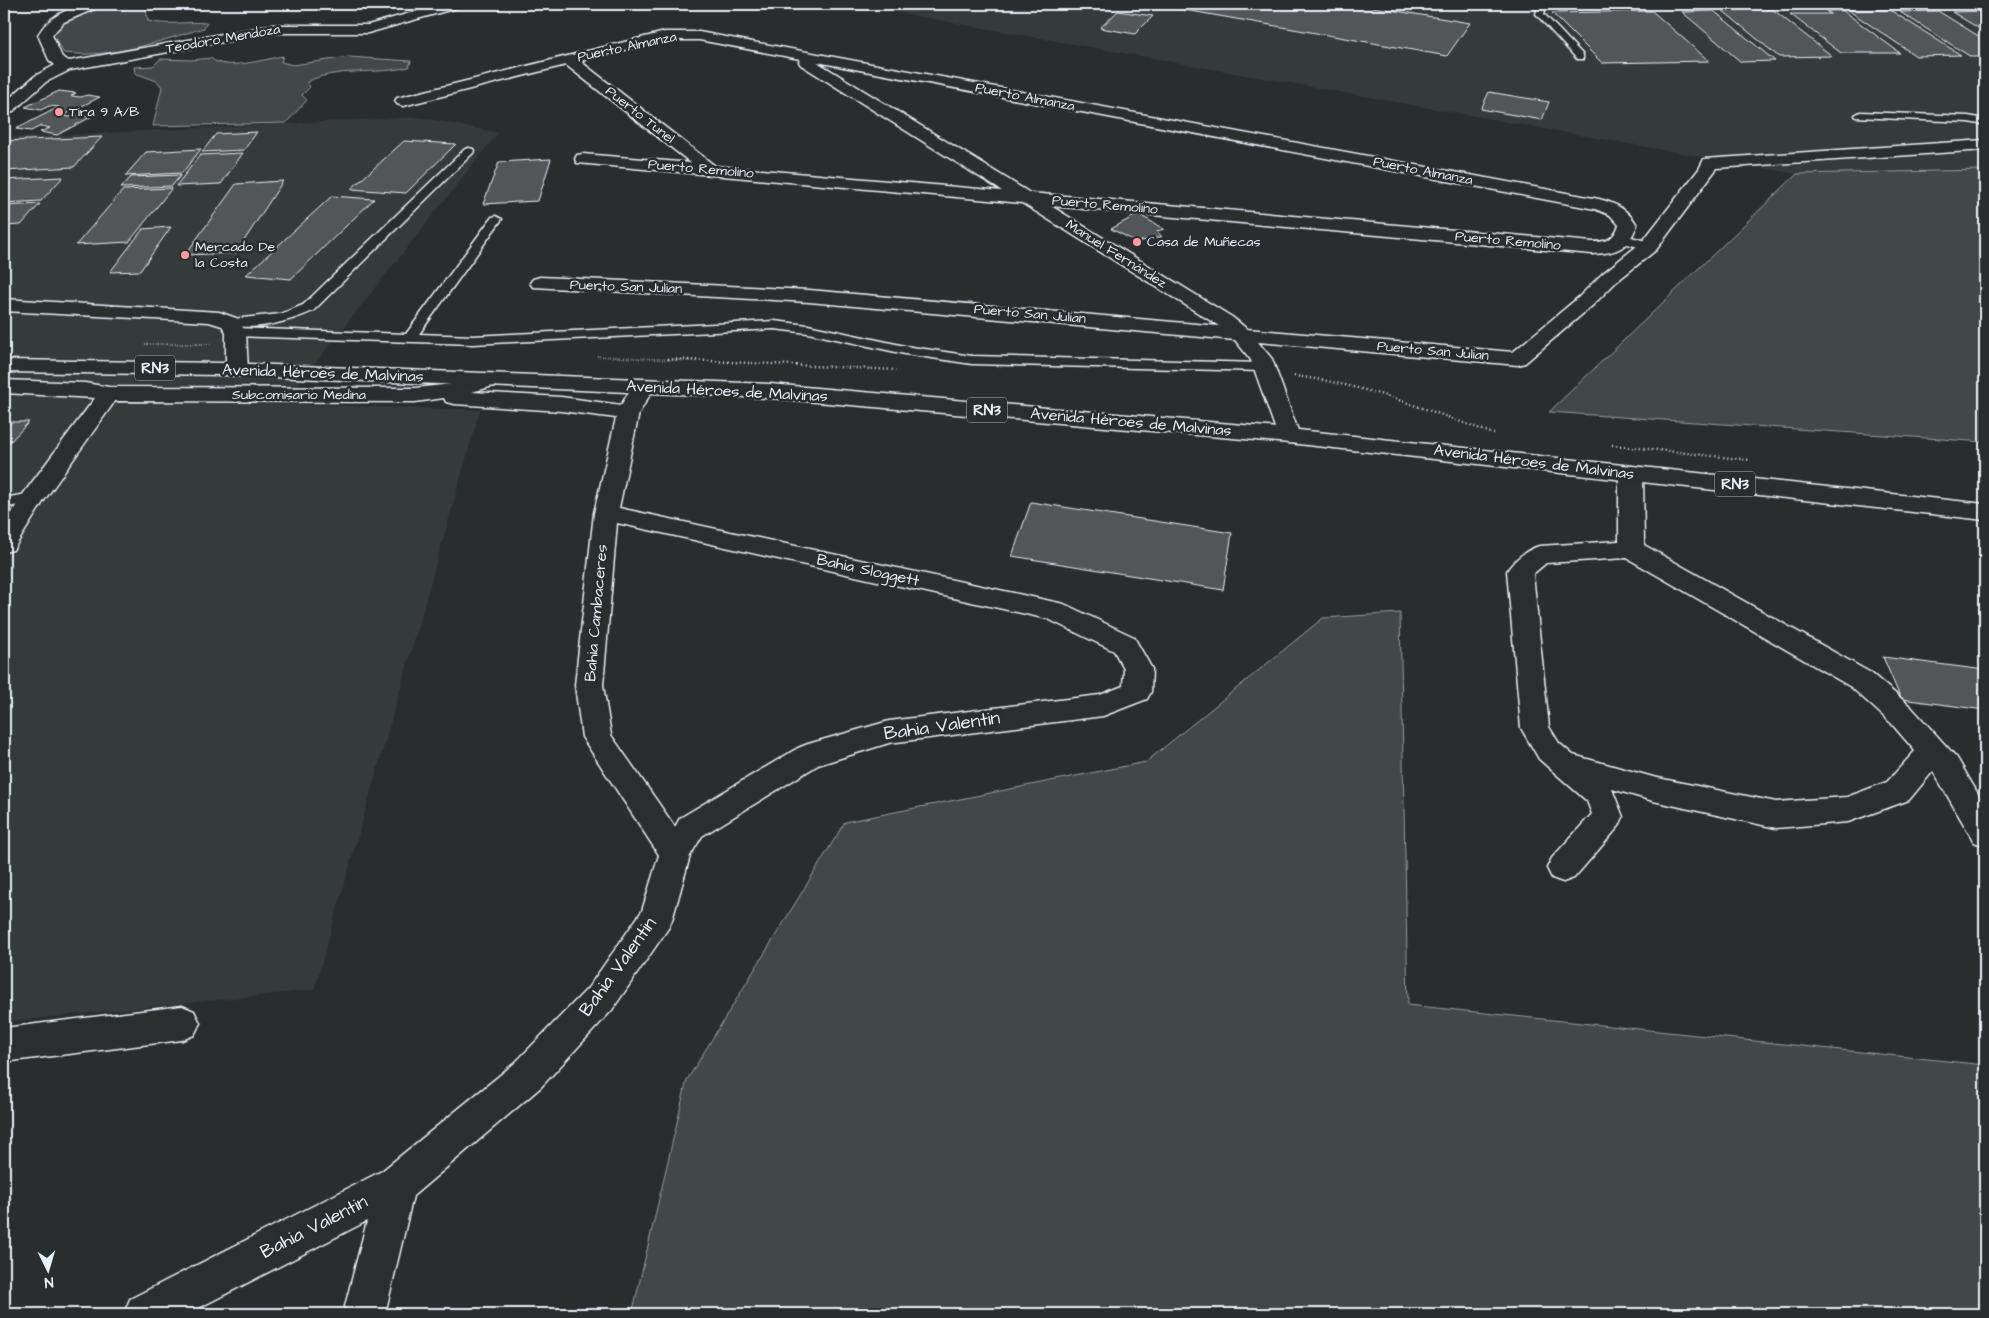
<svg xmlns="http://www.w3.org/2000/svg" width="1989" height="1318" viewBox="0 0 1989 1318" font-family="'Architects Daughter',sans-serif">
<rect width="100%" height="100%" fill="#2a2d2e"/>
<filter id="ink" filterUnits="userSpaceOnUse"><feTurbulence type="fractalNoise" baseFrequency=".02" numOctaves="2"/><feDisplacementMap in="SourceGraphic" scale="10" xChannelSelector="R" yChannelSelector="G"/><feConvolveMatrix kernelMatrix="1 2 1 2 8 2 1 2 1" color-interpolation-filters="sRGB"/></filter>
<g filter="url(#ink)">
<g fill="#363a3b">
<polygon points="873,4 1985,4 1985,170 1797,174 878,9"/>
<polygon points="419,117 498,133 283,404 480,410 314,990 4,1022 4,138"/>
</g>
<g fill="#424648" stroke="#959ca0">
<path d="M106,4h39l3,17c19,5 39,0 59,2l-3,5c-44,13 -93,31 -140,25l-14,-21 7,-6z"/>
<path d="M283,56l-2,6 12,3 56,-8 62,4 -2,6c-32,8 -74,0 -102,15l3,5 -8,8 5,5 -21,23 -133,3 9,-39 -5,-6 -22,-8 -1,-6 19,-1 7,-7 31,1 20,-2c13,14 54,1 72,-2z"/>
<polygon points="1985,170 1985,442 1549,412 1797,174"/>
<polygon points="1400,613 1408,1005 1985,1065 1985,1314 632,1314 687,1080 845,822 1146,762 1323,618"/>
</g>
<g fill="#535759" stroke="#e8f1f8">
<polygon points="35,4 59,4 48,8 30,6"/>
<polygon points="1151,4 1354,4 1470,23 1447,56"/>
<polygon points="1772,9 1832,56 1779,57 1722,10"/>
<polygon points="1842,10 1900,53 1841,53 1790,14 1831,14 1826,11"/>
<polygon points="1848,10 1890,10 1961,55 1916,56"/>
<polygon points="1118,11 1153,16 1135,34 1100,28"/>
<polygon points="1652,11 1709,61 1602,63 1552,13"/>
<polygon points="1714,11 1775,61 1741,62 1682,12"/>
<polygon points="1938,11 1985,40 1985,57 1971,57 1900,12"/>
<polygon points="1985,11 1985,32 1952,12"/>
<polygon points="59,91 76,93 71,96 81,97 87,95 100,97 62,116 71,117 75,115 91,117 57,135 40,132 50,128 41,126 31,131 16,129 59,107 49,106 41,110 25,107"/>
<polygon points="1489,92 1549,102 1542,120 1481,109"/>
<polygon points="257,132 244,150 202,152 216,134"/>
<polygon points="102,137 74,167 4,171 4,141"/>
<polygon points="404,141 456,144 406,193 351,189"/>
<polygon points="201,149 182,173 125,176 146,152"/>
<polygon points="243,153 221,184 176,186 200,155"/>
<polygon points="551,159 538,201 483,204 499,162"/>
<polygon points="181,175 172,186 121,188 131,177"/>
<polygon points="63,177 41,201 4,203 4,180"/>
<polygon points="283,181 236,253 185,255 236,184"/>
<polygon points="172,188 129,242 76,245 123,190"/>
<polygon points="332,196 374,199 291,279 246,275"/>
<polygon points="40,204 21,225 4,226 4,206"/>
<polygon points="1138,214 1164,229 1157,231 1162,237 1137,242 1111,229"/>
<polygon points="171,227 140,271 110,272 143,229"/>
<polygon points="4,422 29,422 4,448"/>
<polygon points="1031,502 1232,533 1223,590 1012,556"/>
<polygon points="1883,657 1985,670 1985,710 1901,699"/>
</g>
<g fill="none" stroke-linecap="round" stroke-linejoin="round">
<defs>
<g id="lane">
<polygon points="1548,4 1561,4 1545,10 1544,14 1583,55 1583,59 1577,59 1536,14 1538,6"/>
<polygon points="1860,112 1968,116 1985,119 1985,125 1968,122 1856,117 1855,115"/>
<path d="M469,148l4,1 1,2 -1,2 -160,158c-22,10 -57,20 -81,14l-1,-3 1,-3 49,-5 22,-9 162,-156z"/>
<polygon points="496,216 502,219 419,334 473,336 774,321 808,325 905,346 972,356 1264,363 1271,367 1264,371 972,364 905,354 808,333 774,329 473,344 236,336 229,332 236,328 406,334 492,217"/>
<polygon points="1624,235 1653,243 1655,246 1649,250 1620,242 1618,239"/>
<polygon points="33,493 38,495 41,498 38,501 4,508 4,498"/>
</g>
<g id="street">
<path d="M82,4h19l-2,3 -35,15 -12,13 10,22 7,4 204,-36h95l74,-21h20l-2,3 -92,26h-95l-203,37 -24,12 -36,32 -6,2v-13l31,-27 20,-11 -6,-5 -11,-25c10,-18 26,-24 44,-31z"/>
<path d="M665,32h34l900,167c17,4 29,11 38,26 -9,24 -20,28 -45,29l-541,-48 181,111 15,12 266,23 66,-55 23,-23 40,-32 57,-73 5,-10 281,-19v10l-268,18 -61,82 -40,32 -23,23 -68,58 -7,2 -260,-23 14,17 28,77 -3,5 -8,2 -8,-2 -3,-5 -27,-76 -16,-20 -426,-38 -276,-15 -3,-4 3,-4 7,-2 269,13 410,36 -197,-123 -445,-40 -2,-4 2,-4 6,-1 108,9 -125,-98 -163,41 -6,-2 -2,-3 2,-3zM665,40h34l101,19 -1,3 2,3 201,126 -287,-25 -135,-105zM817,62l778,147 15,6 9,10c-6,15 -12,17 -27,17l-562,-49z"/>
<polygon points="4,299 219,312 236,318 246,332 248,370 245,375 237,376 229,375 226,370 226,332 222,326 209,322 4,311"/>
<path d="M489,374l8,1 3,5 -3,5 -25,7 89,5 60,8 15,-24 8,-2 8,2 3,5 -16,27 -20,95 445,96 70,33 18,32 -1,23 -4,7 -44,17 -214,27 -71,22 -116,71 -12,20 -17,61 -4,10 -57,83 -71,77 -128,109 -28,118h-42l24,-93 -180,93h-63l6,-15 252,-128 133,-108 73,-75 54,-77 17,-56 -77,-118 -7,-52 19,-172 22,-95 -55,-7 -107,-7 -8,-2 -2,-4 -29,4 -300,-1 -72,101 -30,48 -9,2v-27l20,-32 71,-95 -91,-5v-13l81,3 24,4 306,1 37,-4zM617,523l431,96 66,32 10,18 -1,17 -23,9 -211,26 -81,23 -10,4 -118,70 -5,9 -64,-92 -8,-50z"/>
<path d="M1631,466l8,2 4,5 1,72 227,128 40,34 46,51 28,48v40l-11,-4 -41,-71 -24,29 -61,22 -72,6 -123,-27 -41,-12 11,28 -4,9 -45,52 -11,4 -11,-4 -5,-10 5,-10 40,-44 -5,-13 -48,-42 -18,-31 -14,-157c7,-11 19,-21 32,-25l80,-5v-68l4,-5zM1627,558l224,129 40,36 24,28 -28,31 -40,15 -71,5 -123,-25 -80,-22 -14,-12 -10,-16 -16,-153 13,-11z"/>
<polygon points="182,1006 194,1011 200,1023 194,1035 182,1040 4,1062 4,1028"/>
</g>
<polygon id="highway" points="4,360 223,363 770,384 1289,429 1985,504 1985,520 1289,443 770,398 223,375 4,372"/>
</defs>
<use href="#lane" stroke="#e8f1f8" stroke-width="3"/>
<use href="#street" stroke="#e8f1f8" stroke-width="3"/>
<use href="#highway" stroke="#e8f1f8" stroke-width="3"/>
<g stroke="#e8f1f8" stroke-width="2" stroke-dasharray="0.5 2" stroke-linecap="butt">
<polyline points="145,344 211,344"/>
<polyline points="597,356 694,361"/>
</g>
<g stroke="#e8f1f8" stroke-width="2.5" stroke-dasharray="1 3" stroke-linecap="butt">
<polyline points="668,359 896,370"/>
<path d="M1294,376c70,8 134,34 200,58"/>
<polyline points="1612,445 1750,460"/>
</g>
<use href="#lane" fill="#2a2d2e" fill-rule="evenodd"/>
<use href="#street" fill="#2a2d2e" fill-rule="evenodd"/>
<use href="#highway" fill="#2a2d2e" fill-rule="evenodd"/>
</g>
</g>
<g fill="#ff9aa2" stroke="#2a2d2e" stroke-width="2">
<circle cx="59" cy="112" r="5"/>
<circle cx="1137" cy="242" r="5"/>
<circle cx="185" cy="255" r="5"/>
</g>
<g text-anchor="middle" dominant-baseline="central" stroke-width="5" stroke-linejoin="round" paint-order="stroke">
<g font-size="14" fill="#e8f1f8" stroke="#2a2d2e">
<text transform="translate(223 39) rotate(-10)">Teodoro Mendoza</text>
<text transform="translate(627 47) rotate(-12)">Puerto Almanza</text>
<text transform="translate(1025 97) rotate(11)">Puerto Almanza</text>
<text transform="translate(640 115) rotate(38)">Puerto Tunel</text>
<text transform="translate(701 169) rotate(5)">Puerto Remolino</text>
<text transform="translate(1423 171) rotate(11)">Puerto Almanza</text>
<text transform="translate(1105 205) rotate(5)">Puerto Remolino</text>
<text transform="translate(1508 241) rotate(5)">Puerto Remolino</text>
<text transform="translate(1116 254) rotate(32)">Manuel Fernández</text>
<text transform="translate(626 287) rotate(2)">Puerto San Julian</text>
<text transform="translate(1030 314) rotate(5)">Puerto San Julian</text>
<text transform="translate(1433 351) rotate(5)">Puerto San Julian</text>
<text x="299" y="395">Subcomisario Medina</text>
</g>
<g font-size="14" fill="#e8f1f8" stroke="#2a2d2e" text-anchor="start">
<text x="69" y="112">Tira 9 A/B</text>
<text x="1147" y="242">Casa de Muñecas</text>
<text x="195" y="247">Mercado De<tspan x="195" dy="16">la Costa</tspan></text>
</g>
<g fill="#2a2d2e" stroke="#afb6bb" stroke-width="1">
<rect x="135" y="355.5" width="40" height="25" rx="4"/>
<rect x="967" y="397.5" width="40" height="25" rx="4"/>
<rect x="1715" y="471.5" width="40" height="25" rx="4"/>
</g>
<g font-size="15" font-weight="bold" fill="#e8f1f8">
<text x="155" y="368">RN3</text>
<text x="987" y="410">RN3</text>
<text x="1735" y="484">RN3</text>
</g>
<g font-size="16" fill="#e8f1f8" stroke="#2a2d2e">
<text transform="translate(323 373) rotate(2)">Avenida Héroes de Malvinas</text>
<text transform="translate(727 391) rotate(3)">Avenida Héroes de Malvinas</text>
<text transform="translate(1131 422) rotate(5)">Avenida Héroes de Malvinas</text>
<text transform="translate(1534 462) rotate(7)">Avenida Héroes de Malvinas</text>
<text transform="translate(868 570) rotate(12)">Bahia Sloggett</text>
<text transform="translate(596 613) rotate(-85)">Bahia Cambaceres</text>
</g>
<g font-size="19" fill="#e8f1f8" stroke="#2a2d2e">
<text transform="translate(942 726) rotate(-8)">Bahia Valentin</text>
<text transform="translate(618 967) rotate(-54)">Bahia Valentin</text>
<text transform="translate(314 1227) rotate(-27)">Bahia Valentin</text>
</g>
</g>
<rect width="1989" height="1318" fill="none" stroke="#2a2d2e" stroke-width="20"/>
<rect x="10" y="10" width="1969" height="1298" fill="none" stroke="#e8f1f8" stroke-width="2" filter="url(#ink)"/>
<g transform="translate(48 1270) rotate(175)" stroke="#2a2d2e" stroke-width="4" paint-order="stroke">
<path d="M0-4L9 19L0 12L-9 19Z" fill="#e8f1f8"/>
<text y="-8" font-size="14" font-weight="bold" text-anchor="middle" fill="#e8f1f8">N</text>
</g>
</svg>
